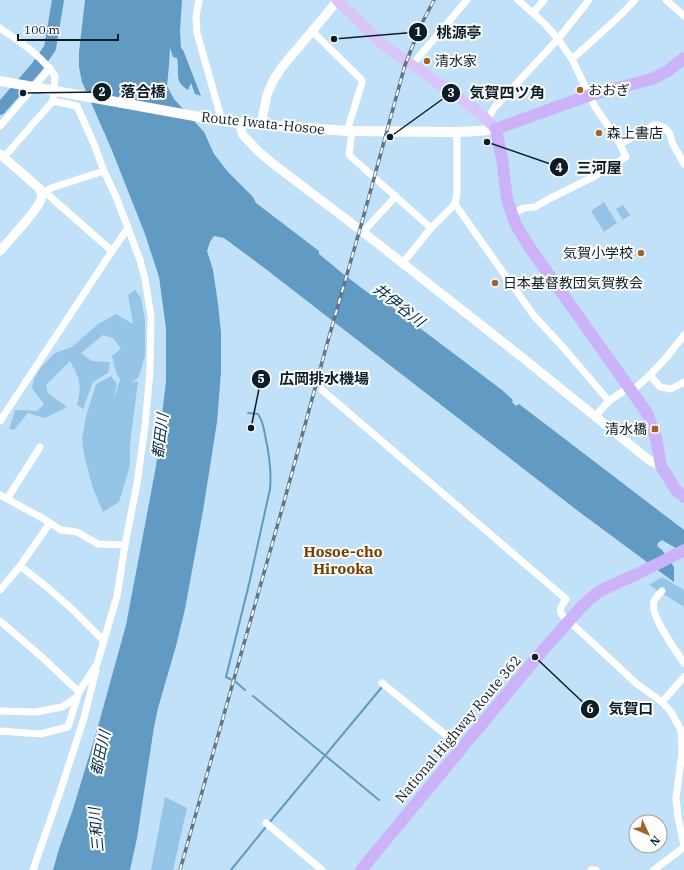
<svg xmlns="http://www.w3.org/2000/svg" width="684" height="870" viewBox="0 0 684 870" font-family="'IBM Plex Serif','Noto Sans JP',serif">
<rect width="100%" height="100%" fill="#c1e1f9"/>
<g fill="#96c4e7">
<polygon points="604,202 617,223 604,232 591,211"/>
<polygon points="623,205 630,215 623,220 616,209"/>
<path d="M135,290l6,8 4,22v36l-6,21 -8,6 7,-2 -8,63v22l-11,36 -16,10 -10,-23 -9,-34 -2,-17 4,-22 10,-32 15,-8 6,8 -4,17 7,-21 -5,-11 -3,-13 9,-7 -8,-11 -10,-3 -22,18 11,8 18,1 -2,11 -15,9 -10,27 -6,-4c5,-20 3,-26 -7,-44l-24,24 2,8 19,14 -22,11 -17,-5 -14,17 -5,-1 6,-19 22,1 7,-7 -12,-16 2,-9 8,-13 13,-13 17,-6 26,-23 18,-10 17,10 -5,-29z"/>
<polygon points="662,577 684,590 684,607 649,585"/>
<polygon points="165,797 187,808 173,870 151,870"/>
</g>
<path fill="#619ac3" d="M85,0h97l-2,31 1,17 2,2 18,46 -6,-2 -4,-11 -3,7c-15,-9 -8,-17 -11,-32l-4,-1 -3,-9 -1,17 -2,21 7,13 30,33 10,22 14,18 25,25 3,6 63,48v3l23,19 29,22h5l126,95 11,10 -1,2 4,4 3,-2 165,126v23l-22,-13 -4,3 -1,3 5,4 12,17v15l-96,-71 -311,-241 -43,-32 -10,-2 -4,6 -3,9 6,19 5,34 3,28v40l-4,50 -14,89 -18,98 -9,37 -18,62 -4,19 -17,111 -7,32h-77l6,-21 14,-40 24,-79 29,-105 15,-79 15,-80 10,-85v-53l-7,-51 -14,-43 -34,-86 -29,-66 -3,-15v-15z"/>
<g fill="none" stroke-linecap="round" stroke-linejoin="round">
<g stroke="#619ac3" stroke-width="2">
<path d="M245,690l-9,-8 -10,-5 23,-93 21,-95c2,-19 -1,-36 -5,-54 -1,-7 -3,-15 -7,-21l-10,-1"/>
<polyline points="253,696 379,800"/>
<polyline points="269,823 382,687"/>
<polyline points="231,870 265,828"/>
</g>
<polyline stroke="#619ac3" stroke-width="12" points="0,109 36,68 50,48 58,0"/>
<g stroke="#fff" stroke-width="7">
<polyline points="199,0 196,17 197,33 222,121"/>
<polyline points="666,0 684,16"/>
<polyline points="533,13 544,0"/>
<path d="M0,28c21,15 40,26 55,48l-2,25 24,5 17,38 10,27 13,28 23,61 5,19 6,37 -1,55 -5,55 -8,58 -12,61 -8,51 -20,68 -18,28 -11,35 -28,7 -40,-3"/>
<polyline points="312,31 361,79 362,83 347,131"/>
<path d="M572,59c21,-19 44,-38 63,-59"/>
<polyline points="412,65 467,0"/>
<polyline points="487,120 494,108 558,39 589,0"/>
<polyline points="0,126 50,68"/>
<polyline points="352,131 349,155 431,228"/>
<polyline points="618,140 622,142 626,141 654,125 658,125 665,128 670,134 672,142 684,164"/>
<polyline points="4,157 53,101"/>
<polyline points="42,194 51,188 104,171"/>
<polyline points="455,204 502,271 535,317 562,346 609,401"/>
<polyline points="512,214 524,208 535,207 547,200 595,176 626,157 618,140 595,107 572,59 558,39 545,24 518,0"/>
<polyline points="363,232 396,196"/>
<polyline points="112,251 128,228"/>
<polyline points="402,264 431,228 455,204 457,193 457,132"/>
<polyline points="650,375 660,387 671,389 684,382"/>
<path d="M322,390l244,209c-7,10 -9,14 3,22l68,63 25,18 9,10 10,18 1,22 -6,46 2,19 6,29"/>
<polyline points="631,392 650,375 666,358 684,335"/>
<polyline points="595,416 609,401 628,388"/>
<polyline points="0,421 112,251 46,193 41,194"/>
<polyline points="0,495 44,519 61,530 77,532 98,544 125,545"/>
<polyline points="7,499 40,447"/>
<polyline points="20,566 47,587 73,610 104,641"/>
<polyline points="0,590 20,566 50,523"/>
<path d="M662,591c-3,3 -7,7 -8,11 -5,13 23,50 30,61"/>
<polyline points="0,621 43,658 79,692"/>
<polyline points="382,683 462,748"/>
<polyline points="662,702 684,677"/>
<polyline points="0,711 36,712 62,707 77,697"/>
<polyline points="266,823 322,870"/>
<polyline points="33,870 61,789 84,718 96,670"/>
<polyline points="591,870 596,870"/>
<polyline points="654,870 684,847"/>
</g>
<g stroke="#fff" stroke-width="9">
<polyline points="239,123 243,135 258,151 272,163 363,232 523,358 649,460 661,466"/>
<polyline points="261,124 267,95 273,81 282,67 338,0"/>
<path d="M0,154l40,35c1,3 2,6 1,10 -2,10 -33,42 -41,52"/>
</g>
<polyline stroke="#fff" stroke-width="10" points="0,81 222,121 239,123 347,131 457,132 478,131 496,129"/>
<polyline stroke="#d9c5fa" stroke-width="11" points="337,0 383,45 463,100 482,115 496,129"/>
<g stroke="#ccb2f8" stroke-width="12">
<polyline points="684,58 668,71 652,79 590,95 496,129 502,159 507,199 515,223 528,245 647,413 656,438 661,466 676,490 684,497"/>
<polyline points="361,870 538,656 582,606 598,592 621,581 635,575 665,560 684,550"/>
</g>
<defs>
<polyline id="rail" points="180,870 284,502 327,344 362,222 405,65 421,25 434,0"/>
</defs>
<use href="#rail" stroke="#5f7687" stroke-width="3.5"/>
<use href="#rail" stroke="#fdfdfd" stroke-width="2" stroke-dasharray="6" stroke-linecap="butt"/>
</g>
<g fill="#a26429" stroke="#fdfdfd" stroke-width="1.5">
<circle cx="427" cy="61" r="4"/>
<circle cx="580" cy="90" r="4"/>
<circle cx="599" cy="133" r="4"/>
<circle cx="641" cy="253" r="4"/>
<circle cx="495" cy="283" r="4"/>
<rect x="651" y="425" width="8" height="8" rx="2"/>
</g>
<g text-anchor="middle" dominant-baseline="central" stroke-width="4" stroke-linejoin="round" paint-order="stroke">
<g font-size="14" fill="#0d1d27" stroke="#fdfdfd" text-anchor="start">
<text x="435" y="61">清水家</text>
<text x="588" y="90">おおぎ</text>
<text x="607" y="133">森上書店</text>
<text x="633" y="253" text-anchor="end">気賀小学校</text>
<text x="503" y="283">日本基督教団気賀教会</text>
<text x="647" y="429" text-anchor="end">清水橋</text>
</g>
<g font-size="14" fill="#0d1d27" stroke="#fdfdfd">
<text transform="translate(263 123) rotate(6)">Route Iwata-Hosoe</text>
<text transform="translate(458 729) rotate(-50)">National Highway Route 362</text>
</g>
<g font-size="15" font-style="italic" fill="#002d49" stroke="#fdfdfd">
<text transform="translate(399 305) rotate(38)">井伊谷川</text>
<text transform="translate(160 436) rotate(-83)">都田川</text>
<text transform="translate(100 753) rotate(-78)">都田川</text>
<text transform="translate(96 830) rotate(-95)">三和川</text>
</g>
<g font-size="15" font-weight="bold" fill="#753f00" stroke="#fdfdfd">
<text x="343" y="551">Hosoe-cho<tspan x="343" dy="17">Hirooka</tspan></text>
</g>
</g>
<path fill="none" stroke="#0d1d27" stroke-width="1.5" d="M334 39L418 32M23 93L102 92M390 137L451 93M487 142L559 167M251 428L261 379M535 657L590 709"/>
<g fill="#0d1d27" stroke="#fdfdfd" stroke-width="1.5">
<circle cx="334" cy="39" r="4"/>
<circle cx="23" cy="93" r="4"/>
<circle cx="390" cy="137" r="4"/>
<circle cx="487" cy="142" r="4"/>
<circle cx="251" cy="428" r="4"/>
<circle cx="535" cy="657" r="4"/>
<circle cx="418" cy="32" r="10"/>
<circle cx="102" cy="92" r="10"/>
<circle cx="451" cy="93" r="10"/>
<circle cx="559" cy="167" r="10"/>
<circle cx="261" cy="379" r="10"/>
<circle cx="590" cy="709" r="10"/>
</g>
<g font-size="12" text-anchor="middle" font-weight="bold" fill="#fff">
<text x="418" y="36">1</text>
<text x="102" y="96">2</text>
<text x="451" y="97">3</text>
<text x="559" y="172">4</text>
<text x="261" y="383">5</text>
<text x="590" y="713">6</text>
</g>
<g font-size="15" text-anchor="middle" font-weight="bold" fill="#0d1d27" stroke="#fdfdfd" stroke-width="4" stroke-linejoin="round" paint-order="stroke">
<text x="459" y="38">桃源亭</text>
<text x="143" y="97">落合橋</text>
<text x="507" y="98">気賀四ツ角</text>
<text x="599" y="173">三河屋</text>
<text x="324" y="384">広岡排水機場</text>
<text x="631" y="714">気賀口</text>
</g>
<g transform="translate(648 834) rotate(134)"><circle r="19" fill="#fdfdfd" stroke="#9da3a7"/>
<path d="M0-3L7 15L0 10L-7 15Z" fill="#a26429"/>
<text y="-6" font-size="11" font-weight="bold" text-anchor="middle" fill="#0d1d27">N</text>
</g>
<path d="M18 34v6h100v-6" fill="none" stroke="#0d1d27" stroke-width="2"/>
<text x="24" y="34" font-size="12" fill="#0d1d27" stroke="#fdfdfd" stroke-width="3" paint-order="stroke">100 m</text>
</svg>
